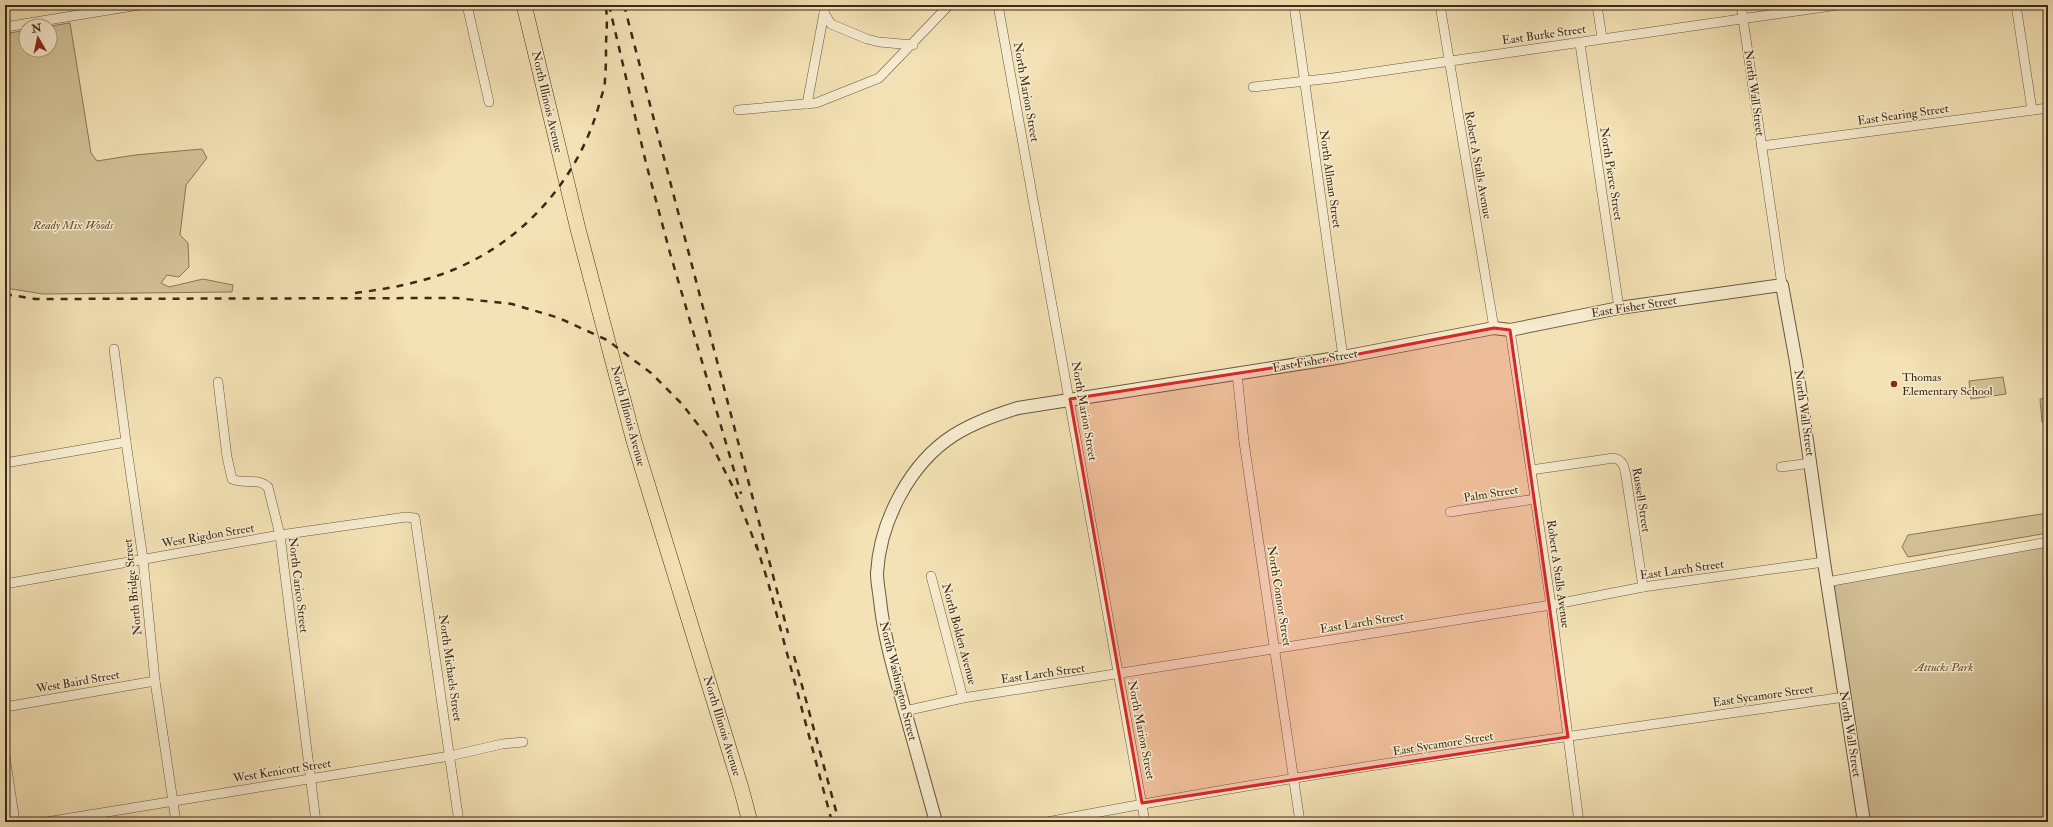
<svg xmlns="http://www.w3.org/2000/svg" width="2053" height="827" viewBox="0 0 2053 827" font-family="'IM FELL Double Pica',serif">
<rect width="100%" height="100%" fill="#f3e2b5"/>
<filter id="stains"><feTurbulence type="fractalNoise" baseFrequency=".005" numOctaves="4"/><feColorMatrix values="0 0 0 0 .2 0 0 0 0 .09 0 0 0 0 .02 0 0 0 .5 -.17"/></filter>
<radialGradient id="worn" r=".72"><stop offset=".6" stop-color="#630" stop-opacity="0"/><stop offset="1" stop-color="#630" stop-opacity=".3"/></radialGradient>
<g fill="#d4c39a" stroke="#88765a">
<polygon points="70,23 91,153 97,161 135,155 202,149 207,158 186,185 180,235 188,243 189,267 179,277 167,275 161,283 169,287 203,279 233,285 232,292 43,294 5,288 5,34 26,30 26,50 50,50 50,26"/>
<polygon points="2003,377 2006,394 1971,399 1969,381"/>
<polygon points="2048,398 2048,421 2042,422 2040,399"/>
<polygon points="2048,513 2048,533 1908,557 1902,547 1908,535"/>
<polygon points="2048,542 2048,822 1862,822 1827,582"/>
</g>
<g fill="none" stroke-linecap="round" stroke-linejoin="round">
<defs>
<g id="minor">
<polyline points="467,5 489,102"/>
<polyline points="825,5 824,13 831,24 867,39 879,42 913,45"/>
<polyline points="998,5 1145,822"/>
<polyline points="1294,5 1343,357"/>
<polyline points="1440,5 1494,328"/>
<polyline points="1597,5 1602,38"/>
<polyline points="1741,5 1782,285"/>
<polyline points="2016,5 2032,110"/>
<polyline points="5,27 139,5"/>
<polyline points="1580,44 1619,308"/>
<polyline points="1253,87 1333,78 1838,5"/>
<polyline points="807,104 824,13"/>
<polyline points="738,110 816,103 879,78 949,5"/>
<polyline points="1761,146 2048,108"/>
<polyline points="1510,330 1551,605 1579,822"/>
<polyline points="114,349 126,442 143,559 155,681 176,822"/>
<polyline points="1237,373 1244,442 1300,822"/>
<path d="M218,382l9,75 5,22c13,6 25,-2 36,8l12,48 36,287"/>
<polyline points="5,463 126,442"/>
<polyline points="1781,467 1811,463"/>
<path d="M1531,470l83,-12c10,3 10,9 12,18l17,111"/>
<polyline points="1450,512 1535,499"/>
<polyline points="931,576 963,698"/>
<polyline points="1827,582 2048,542"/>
<polyline points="5,584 280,535 406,517 415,518 459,822"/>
<polyline points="5,707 155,681"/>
<polyline points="905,711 963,698 1551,605 1643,587 1824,562"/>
<polyline points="5,756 15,822"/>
<polyline points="46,822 450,756 502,744 523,742"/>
<path d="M1047,822c264,-51 531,-87 797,-125"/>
</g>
<path id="tertiary" d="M936,822c-10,-37 -21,-74 -31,-111 -10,-37 -21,-72 -25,-111 -1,-9 -3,-18 -3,-27 3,-52 33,-110 77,-138 21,-13 42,-20 64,-27l325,-51 151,-29 16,2 109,-22 163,-23 14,77 28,200 40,260"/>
<polyline id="primary" points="524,5 578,229 634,441 741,788 750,822"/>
</defs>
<use href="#minor" stroke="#6a5840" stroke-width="10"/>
<use href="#tertiary" stroke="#6a5840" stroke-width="14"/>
<use href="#primary" stroke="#3c2a19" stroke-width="16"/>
<use href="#minor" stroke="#f7eccf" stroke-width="9"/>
<use href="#tertiary" stroke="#f7eccf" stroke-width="12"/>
<use href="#primary" stroke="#f3e2b5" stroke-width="15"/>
<g stroke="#3c2a19" stroke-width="2.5" stroke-dasharray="7 7" stroke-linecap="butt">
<polyline points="609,5 646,163 670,253 741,494"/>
<polyline points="624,5 788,633"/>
<path d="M355,293c39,-5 77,-12 113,-30 64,-31 112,-90 131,-158 2,-8 6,-17 6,-26 1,-11 1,-22 1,-33 0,-12 2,-25 0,-37"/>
<polyline points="5,294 35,299 456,298 512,304 559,318 607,340 651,373 682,404 707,436 734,489 757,548"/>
<polyline points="756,544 768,582 832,822"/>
<polyline points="794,656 839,822"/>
</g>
</g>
<path fill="#d62828" fill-opacity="0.2" stroke="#d62828" stroke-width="3" stroke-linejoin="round" d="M1494,328l16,2 58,407 -426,66 -72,-404 273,-42z"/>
<circle fill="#8f2418" stroke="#f7eccf" stroke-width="1.5" cx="1894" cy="384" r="4"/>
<g text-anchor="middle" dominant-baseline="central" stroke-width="3" stroke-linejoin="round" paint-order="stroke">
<g font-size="12" fill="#3c2a19" stroke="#f7eccf">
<text transform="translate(1544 35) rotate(-8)">East Burke Street</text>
<text transform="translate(1026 92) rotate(80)">North Marion Street</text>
<text transform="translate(1754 93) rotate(82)">North Wall Street</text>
<text transform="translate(547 102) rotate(77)">North Illinois Avenue</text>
<text transform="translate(1903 115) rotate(-8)">East Searing Street</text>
<text transform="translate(1478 165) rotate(80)">Robert A Stalls Avenue</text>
<text transform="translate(1611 174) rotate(81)">North Pierce Street</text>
<text transform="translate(1330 179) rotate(82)">North Allman Street</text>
<text transform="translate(1634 307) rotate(-9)">East Fisher Street</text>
<text transform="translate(1315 361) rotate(-10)">East Fisher Street</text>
<text transform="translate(1084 411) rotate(80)">North Marion Street</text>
<text transform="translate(1804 413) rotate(82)">North Wall Street</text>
<text transform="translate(628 416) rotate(75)">North Illinois Avenue</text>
<text transform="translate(1491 494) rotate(-9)">Palm Street</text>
<text transform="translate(1641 500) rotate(81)">Russell Street</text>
<text transform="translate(208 536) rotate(-10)">West Rigdon Street</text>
<text transform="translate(1682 570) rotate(-8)">East Larch Street</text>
<text transform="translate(1558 574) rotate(82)">Robert A Stalls Avenue</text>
<text transform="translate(298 585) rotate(83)">North Carico Street</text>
<text transform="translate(133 587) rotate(-96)">North Bridge Street</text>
<text transform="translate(1279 596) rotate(81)">North Connor Street</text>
<text transform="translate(1362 623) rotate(-9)">East Larch Street</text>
<text transform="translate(959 634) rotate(75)">North Bolden Avenue</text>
<text transform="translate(450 668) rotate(82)">North Michaels Street</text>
<text transform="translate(1043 674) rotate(-8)">East Larch Street</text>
<text transform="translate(898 681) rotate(76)">North Washington Street</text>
<text transform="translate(78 682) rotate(-10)">West Baird Street</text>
<text transform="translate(1763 696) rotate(-8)">East Sycamore Street</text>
<text transform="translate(722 726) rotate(73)">North Illinois Avenue</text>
<text transform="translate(1141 730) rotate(79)">North Marion Street</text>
<text transform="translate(1850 734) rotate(81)">North Wall Street</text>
<text transform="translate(1443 744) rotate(-9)">East Sycamore Street</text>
<text transform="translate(282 771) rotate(-9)">West Kenicott Street</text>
</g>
<g font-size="12" font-style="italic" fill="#625039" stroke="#f7eccf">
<text x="73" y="225">Ready Mix Woods</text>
<text x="1944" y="667">Attucks Park</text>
</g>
<g font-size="12" fill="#3c2a19" stroke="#f7eccf" text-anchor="start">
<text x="1902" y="377">Thomas<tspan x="1902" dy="14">Elementary School</tspan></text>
</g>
</g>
<rect width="2053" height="827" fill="none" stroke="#f3e2b5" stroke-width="20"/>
<rect x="6" y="6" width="2041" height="815" fill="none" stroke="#3c2a19" stroke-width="2"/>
<rect x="10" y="10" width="2033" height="807" fill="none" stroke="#3c2a19"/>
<g transform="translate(38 38) rotate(351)"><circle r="19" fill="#f7eccf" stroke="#ac9e86"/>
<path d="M0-3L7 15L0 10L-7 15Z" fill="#8f2418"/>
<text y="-6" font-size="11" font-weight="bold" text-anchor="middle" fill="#3c2a19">N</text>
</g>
<rect width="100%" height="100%" filter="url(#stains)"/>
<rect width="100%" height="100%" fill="url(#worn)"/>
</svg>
